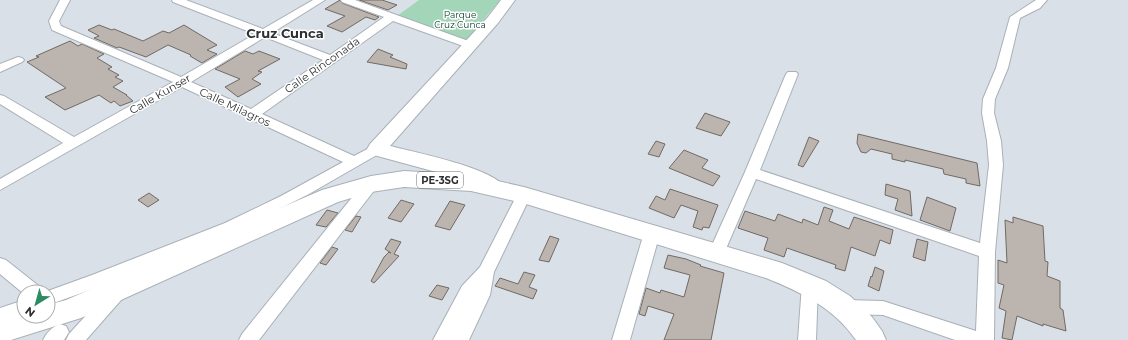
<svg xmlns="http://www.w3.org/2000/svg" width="1128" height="340" viewBox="0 0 1128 340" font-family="Montserrat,sans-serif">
<rect width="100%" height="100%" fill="#d9e0e7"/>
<polygon fill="#a3d5b9" points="419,0 500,0 465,42 397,16"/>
<g fill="#bcb4ae" stroke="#716a64">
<polygon points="340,0 342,3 379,17 375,20 366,17 342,32 327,26 345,16 325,9"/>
<polygon points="359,0 382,0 397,5 388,10"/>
<polygon points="99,25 112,30 114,29 143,41 163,31 169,33 184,25 217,45 207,50 217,54 202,63 190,56 191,55 168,45 146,57 119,47 117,48 94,38 99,36 88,30"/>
<polygon points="70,41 78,46 82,44 104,54 97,58 112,67 108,69 119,75 115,77 123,81 113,87 127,95 126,95 133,101 120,106 114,101 111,103 99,95 65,110 45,97 66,88 27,62 39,57 36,56"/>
<polygon points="378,49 393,55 390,57 407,64 406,69 367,62"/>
<polygon points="245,51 253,54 259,51 280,59 258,71 262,72 252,79 261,84 238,97 225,87 240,79 215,69"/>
<polygon points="705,113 730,122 721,136 696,128"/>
<polygon points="858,134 977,163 980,186 966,183 966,179 944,174 943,169 905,160 905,162 892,159 892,154 871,149 866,153 861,152 857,143"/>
<polygon points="809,137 819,141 803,167 798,165"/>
<polygon points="656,141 665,144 659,157 648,154"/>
<polygon points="684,150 708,160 702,168 720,176 713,186 669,168"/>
<polygon points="886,184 910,191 912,216 895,210 898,199 885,195"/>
<polygon points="670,189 718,205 709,228 703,227 702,230 693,227 698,211 681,205 674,218 649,208 656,196 665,200"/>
<polygon points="149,193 159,200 148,207 138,200"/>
<polygon points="927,197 956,208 950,231 920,220"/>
<polygon points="401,200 414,204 401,222 388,218"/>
<polygon points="450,201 465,205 450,230 435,226"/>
<polygon points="824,207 833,210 829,221 849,229 854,217 893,230 890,244 880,240 875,256 851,247 845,271 835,268 836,265 787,248 784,257 764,250 768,238 738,228 745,211 775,221 778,214 802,223 803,219 818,225"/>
<polygon points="327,210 338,213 326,227 316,225"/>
<polygon points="356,216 361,217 352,232 345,230"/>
<polygon points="1013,217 1043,226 1045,261 1048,262 1047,276 1060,281 1060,308 1063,310 1066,331 1043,324 1043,326 1017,316 1012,340 1002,338 1006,311 999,308 1004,285 998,283 998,260 1007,263 1005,220 1013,223"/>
<polygon points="550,236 559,239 549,262 539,260"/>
<polygon points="391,239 401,242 394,254 399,256 374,283 371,281 384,257 389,252 391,253 385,249"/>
<polygon points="917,239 928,242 925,261 913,257"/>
<polygon points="332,247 338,249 326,265 320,263"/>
<polygon points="668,255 686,259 701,265 700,266 724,273 711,340 664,340 674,314 648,306 645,316 639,314 646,288 660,293 661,290 684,297 690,275 664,268"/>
<polygon points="875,267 884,271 879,291 868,286 871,276 872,277"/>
<polygon points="524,272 535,275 529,287 537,290 533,299 495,286 500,278 518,284"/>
<polygon points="437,285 449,288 442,300 429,296"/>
</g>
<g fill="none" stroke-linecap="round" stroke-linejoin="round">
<defs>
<g id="street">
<path d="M60,0h10l-11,21 2,5 120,51 74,-43 -82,-32 -1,-2h14l77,29 50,-29h12l-53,33 58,22 54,-38 -42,-15 -1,-2h14l119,43 2,2 -2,2h-8l-73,-26 -131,93 92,42 23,-12 5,2 2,3 -2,3 -73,42 -70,35 3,6 -3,4 -5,2 -5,-2 -3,-4 -122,50 -56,20v-13h-3l47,-17 133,-52 56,-27 62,-34 -161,-75 -182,103v-11l63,-36 -63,-39v-9l4,1 70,41 99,-55 -121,-52 -3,-9zM265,37l58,23 -72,49 -60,-27z"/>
<polygon points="1036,0 1047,0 1040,8 1020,18 1008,68 995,99 994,113 1001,141 1003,165 995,252 994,340 955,340 883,315 846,314 840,312 837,307 840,302 846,300 883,301 976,331 979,256 756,179 722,258 716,260 710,258 708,254 745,172 786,74 788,72 796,72 798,74 760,170 980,243 989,165 987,141 982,113 983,99 996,68 1010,17"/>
<polygon points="18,57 22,58 24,60 22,62 0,72 0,64"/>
<polygon points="371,179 376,180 378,184 376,188 259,340 239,340 242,334 366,180"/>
<polygon points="524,190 529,191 531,195 494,272 490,295 469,340 433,340 462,286 480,267 519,191"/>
<polygon points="652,227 657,229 660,233 630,340 612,340 644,233 647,229"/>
<polygon points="0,258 6,260 40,287 42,292 24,292 24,294 0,274"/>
<polygon points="810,277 816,279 818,284 816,340 798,340 802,284 804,279"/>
<polygon points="116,287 122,289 124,294 122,299 86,340 66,340 69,334 110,289"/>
<polygon points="24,300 24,315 0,324 0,308"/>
<path d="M60,324l6,2 3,6 -5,8h-21c4,-8 9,-13 17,-16z"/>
</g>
<path id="secondary" d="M501,0h14l-17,23 -108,123c24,6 103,22 114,41l-3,5 -7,2 -32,-15 -92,-25 -3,-5 3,-5 118,-127z"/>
<path id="primary" d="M404,171l67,4 53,12 258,76 44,18 24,15 22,21 10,14 4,9h-30c-22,-32 -55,-48 -90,-62l-243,-75 -52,-12 -67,-4 -33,5 -33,10 -257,116 -70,22h-11v-21l24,-7v4h24v-11l18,-5 256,-110 49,-14z"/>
</defs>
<use href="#street" stroke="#a9b0b7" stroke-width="2"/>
<use href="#secondary" stroke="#a9b0b7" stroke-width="2"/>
<use href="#primary" stroke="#a9b0b7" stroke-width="2"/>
<use href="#street" fill="#fff" fill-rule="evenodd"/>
<use href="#secondary" fill="#fff" fill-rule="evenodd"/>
<use href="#primary" fill="#fff" fill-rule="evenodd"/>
</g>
<g text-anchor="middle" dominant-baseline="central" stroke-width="3" stroke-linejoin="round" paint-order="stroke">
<g font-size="9" fill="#053924" stroke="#fff">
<text x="460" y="14">Parque<tspan x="460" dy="10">Cruz Cunca</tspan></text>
</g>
<rect fill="#fff" stroke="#6c6e70" stroke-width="1" x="417" y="172" width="46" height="16" rx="3"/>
<g font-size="10" font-weight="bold" fill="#2d3033">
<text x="440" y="180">PE-3SG</text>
</g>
<g font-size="11" fill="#2d3033" stroke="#fff">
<text transform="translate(322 65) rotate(-35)">Calle Rinconada</text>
<text transform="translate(160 94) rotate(-30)">Calle Kunser</text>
<text transform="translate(235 107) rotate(25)">Calle Milagros</text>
</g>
<g font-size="13" font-weight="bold" fill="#2d3033" stroke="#fff">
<text x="285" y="33">Cruz Cunca</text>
</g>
</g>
<g transform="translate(36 304) rotate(217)"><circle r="19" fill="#ffffff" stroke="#abacad"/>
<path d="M0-3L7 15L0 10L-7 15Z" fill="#2d8b63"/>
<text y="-6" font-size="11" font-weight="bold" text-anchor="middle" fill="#2d3033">N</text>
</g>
</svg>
